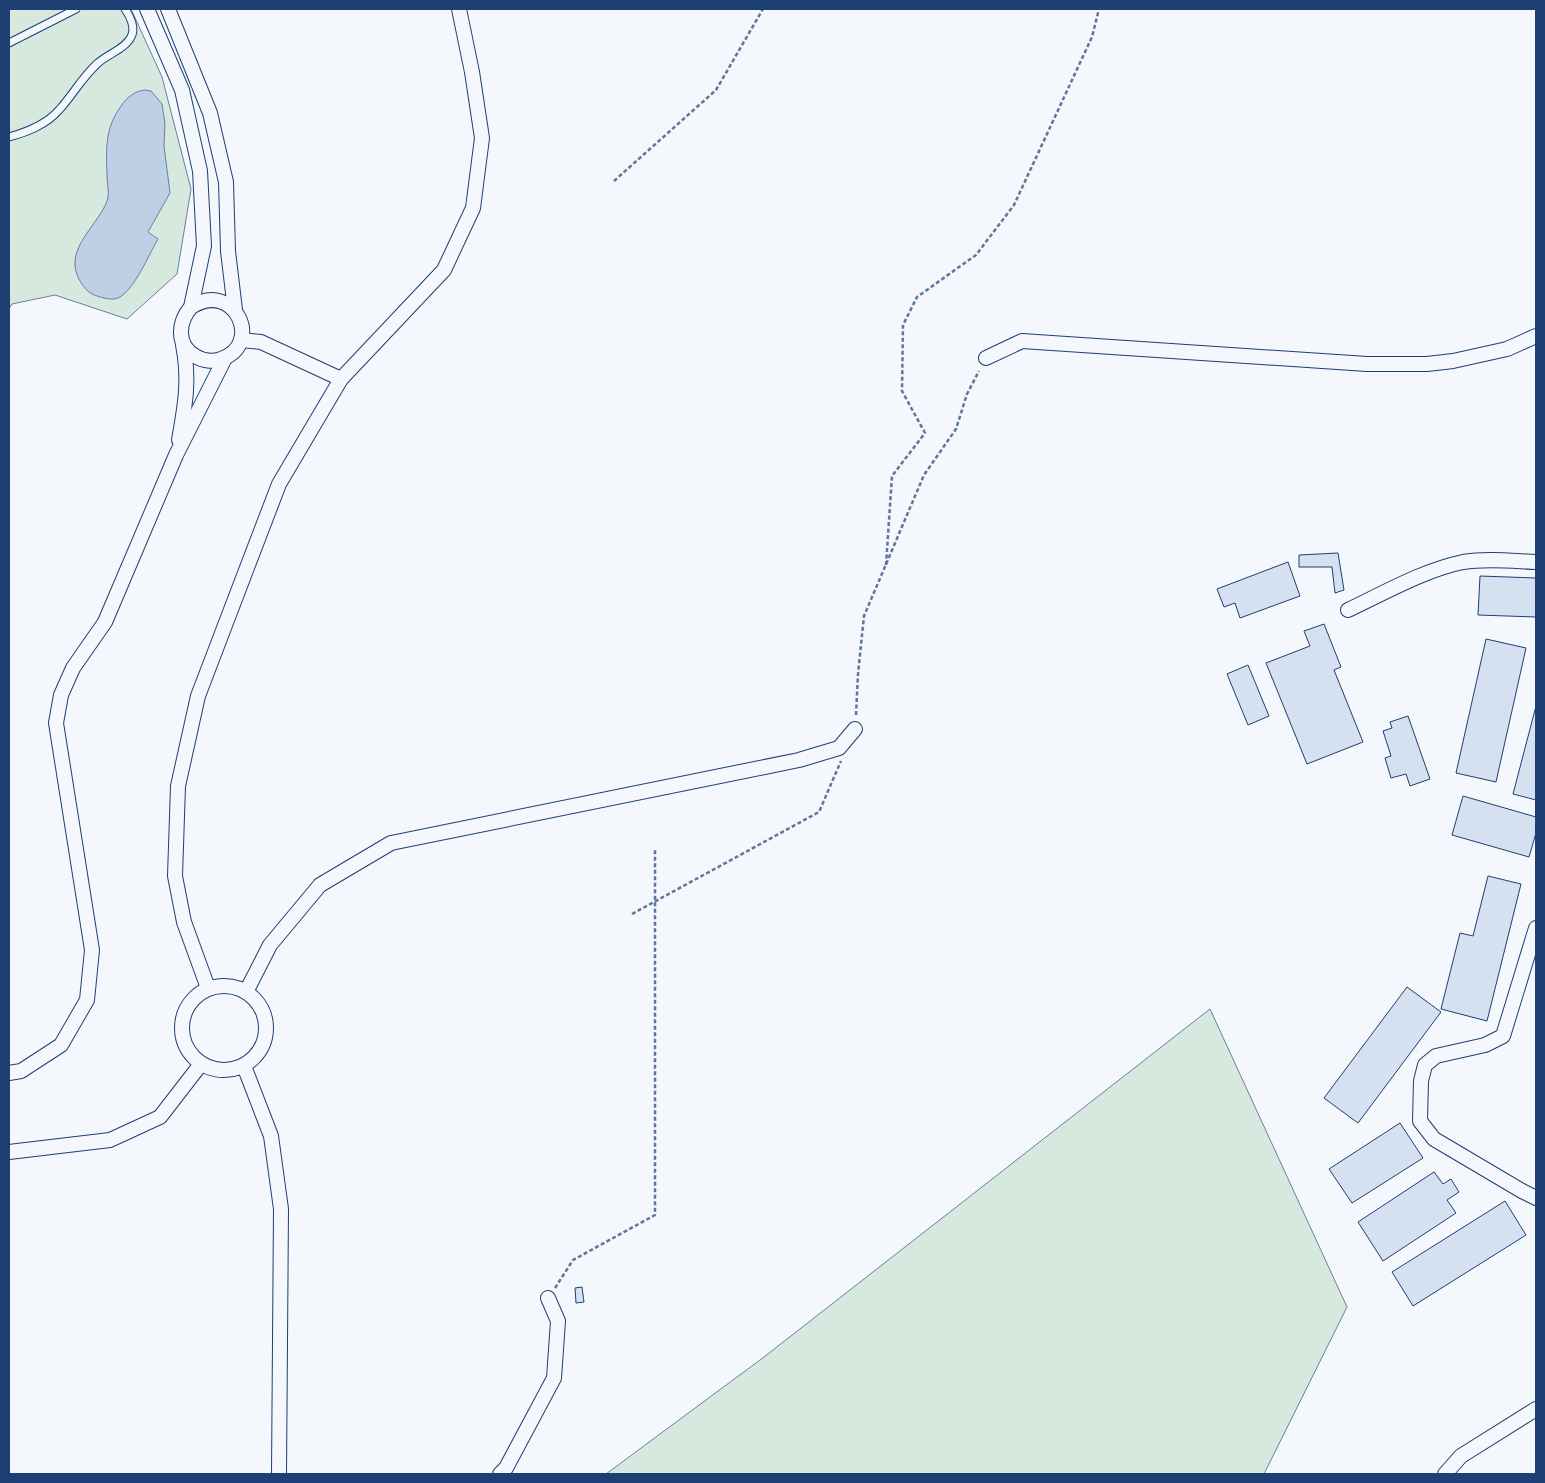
<svg xmlns="http://www.w3.org/2000/svg" width="1545" height="1483" viewBox="0 0 1545 1483" font-family="Jost,sans-serif">
<rect width="100%" height="100%" fill="#f4f7fb"/>
<g fill="#d7e8df" stroke="#687fa3">
<polygon points="9,9 131,9 162,77 191,189 177,274 127,319 55,295 12,304 9,309"/>
<polygon points="1210,1009 1347,1307 1264,1474 606,1474 764,1357"/>
</g>
<path fill="#bed0e5" stroke="#687fa3" d="M145,90l6,1 11,13 3,20 -1,22 6,47 -22,39 10,7c-9,15 -24,52 -40,59 -7,3 -19,-1 -26,-4 -9,-5 -16,-18 -17,-28 -2,-25 27,-46 33,-68 1,-7 -1,-16 -1,-23 -1,-26 -2,-47 14,-69 6,-9 14,-15 24,-16z"/>
<g fill="#d5e0f0" stroke="#1d3f73">
<polygon points="1338,553 1344,590 1335,593 1332,567 1299,567 1299,555"/>
<polygon points="1288,562 1300,596 1240,618 1235,603 1224,607 1217,589"/>
<polygon points="1480,576 1536,578 1536,617 1478,615"/>
<polygon points="1324,624 1341,667 1334,670 1363,742 1307,764 1266,663 1310,646 1304,631"/>
<polygon points="1486,639 1526,648 1496,782 1456,773"/>
<polygon points="1248,665 1269,716 1248,725 1227,674"/>
<polygon points="1536,706 1536,800 1513,794"/>
<polygon points="1408,716 1430,779 1410,786 1406,774 1391,778 1385,758 1391,756 1383,731 1392,728 1390,722"/>
<polygon points="1463,796 1536,817 1536,833 1529,857 1452,835"/>
<polygon points="1488,876 1521,884 1487,1021 1441,1009 1460,933 1473,936"/>
<polygon points="1407,987 1441,1012 1358,1123 1324,1098"/>
<polygon points="1400,1123 1423,1158 1352,1203 1329,1169"/>
<polygon points="1434,1172 1443,1184 1451,1179 1459,1192 1447,1200 1456,1213 1383,1261 1358,1222"/>
<polygon points="1505,1201 1526,1235 1413,1306 1392,1272"/>
<polygon points="582,1287 584,1302 576,1303 575,1288"/>
</g>
<g fill="none" stroke-linecap="round" stroke-linejoin="round">
<defs>
<g id="service">
<polyline points="9,43 76,9"/>
<path d="M9,137c18,-5 37,-12 50,-27 14,-15 23,-33 39,-47 10,-9 27,-14 33,-26 5,-9 -1,-21 -6,-28"/>
</g>
<g id="minor">
<path d="M147,9l35,81 18,81 4,75 -13,61c-13,15 -15,38 4,49 8,5 18,6 26,3 43,-14 14,-80 -30,-52"/>
<polyline points="168,9 210,113 226,182 228,251 235,310"/>
<polyline points="241,340 261,342 341,379"/>
<polyline points="986,358 1022,341 1367,364 1427,364 1453,361 1507,349 1536,336"/>
<path d="M179,440c6,-34 11,-61 4,-95"/>
<path d="M1348,610c36,-17 76,-40 115,-48 23,-4 50,-1 73,0"/>
<polyline points="1536,928 1503,1036 1485,1045 1436,1056 1425,1065 1421,1081 1420,1121 1434,1139 1522,1191 1536,1198"/>
<circle cx="224" cy="1028" r="42"/>
<polyline points="208,988 184,922 175,876 178,786 198,696 279,484 341,379 444,270 473,208 482,138 472,72 459,9"/>
<polyline points="246,992 270,945 320,885 391,843 799,760 839,748 855,729"/>
<polyline points="244,1066 271,1136 281,1209 279,1474"/>
<polyline points="9,1073 21,1071 61,1045 87,1000 92,950 56,723 61,695 73,668 105,622 176,455 225,358"/>
<polyline points="9,1152 110,1140 160,1117 201,1064"/>
<polyline points="500,1474 506,1468 554,1378 558,1321 548,1298"/>
<polyline points="1445,1474 1461,1456 1536,1409"/>
</g>
</defs>
<use href="#service" stroke="#1d3f73" stroke-width="9"/>
<use href="#minor" stroke="#1d3f73" stroke-width="16"/>
<g stroke="#5e769c" stroke-width="2.5" stroke-dasharray="4 2.5" stroke-linecap="butt">
<polyline points="614,181 716,90 763,9"/>
<polyline points="886,565 892,476 925,433 902,391 903,325 917,297 976,255 1014,205 1092,37 1099,9"/>
<polyline points="856,715 858,674 864,616 924,475 956,429 967,394 979,371"/>
<polyline points="632,914 819,812 841,761"/>
<polyline points="555,1288 573,1260 655,1215 655,849"/>
</g>
<use href="#service" stroke="#f4f7fb" stroke-width="7"/>
<use href="#minor" stroke="#f4f7fb" stroke-width="14"/>
</g>
<rect width="1545" height="1483" fill="none" stroke="#1d3f73" stroke-width="20"/>
</svg>
